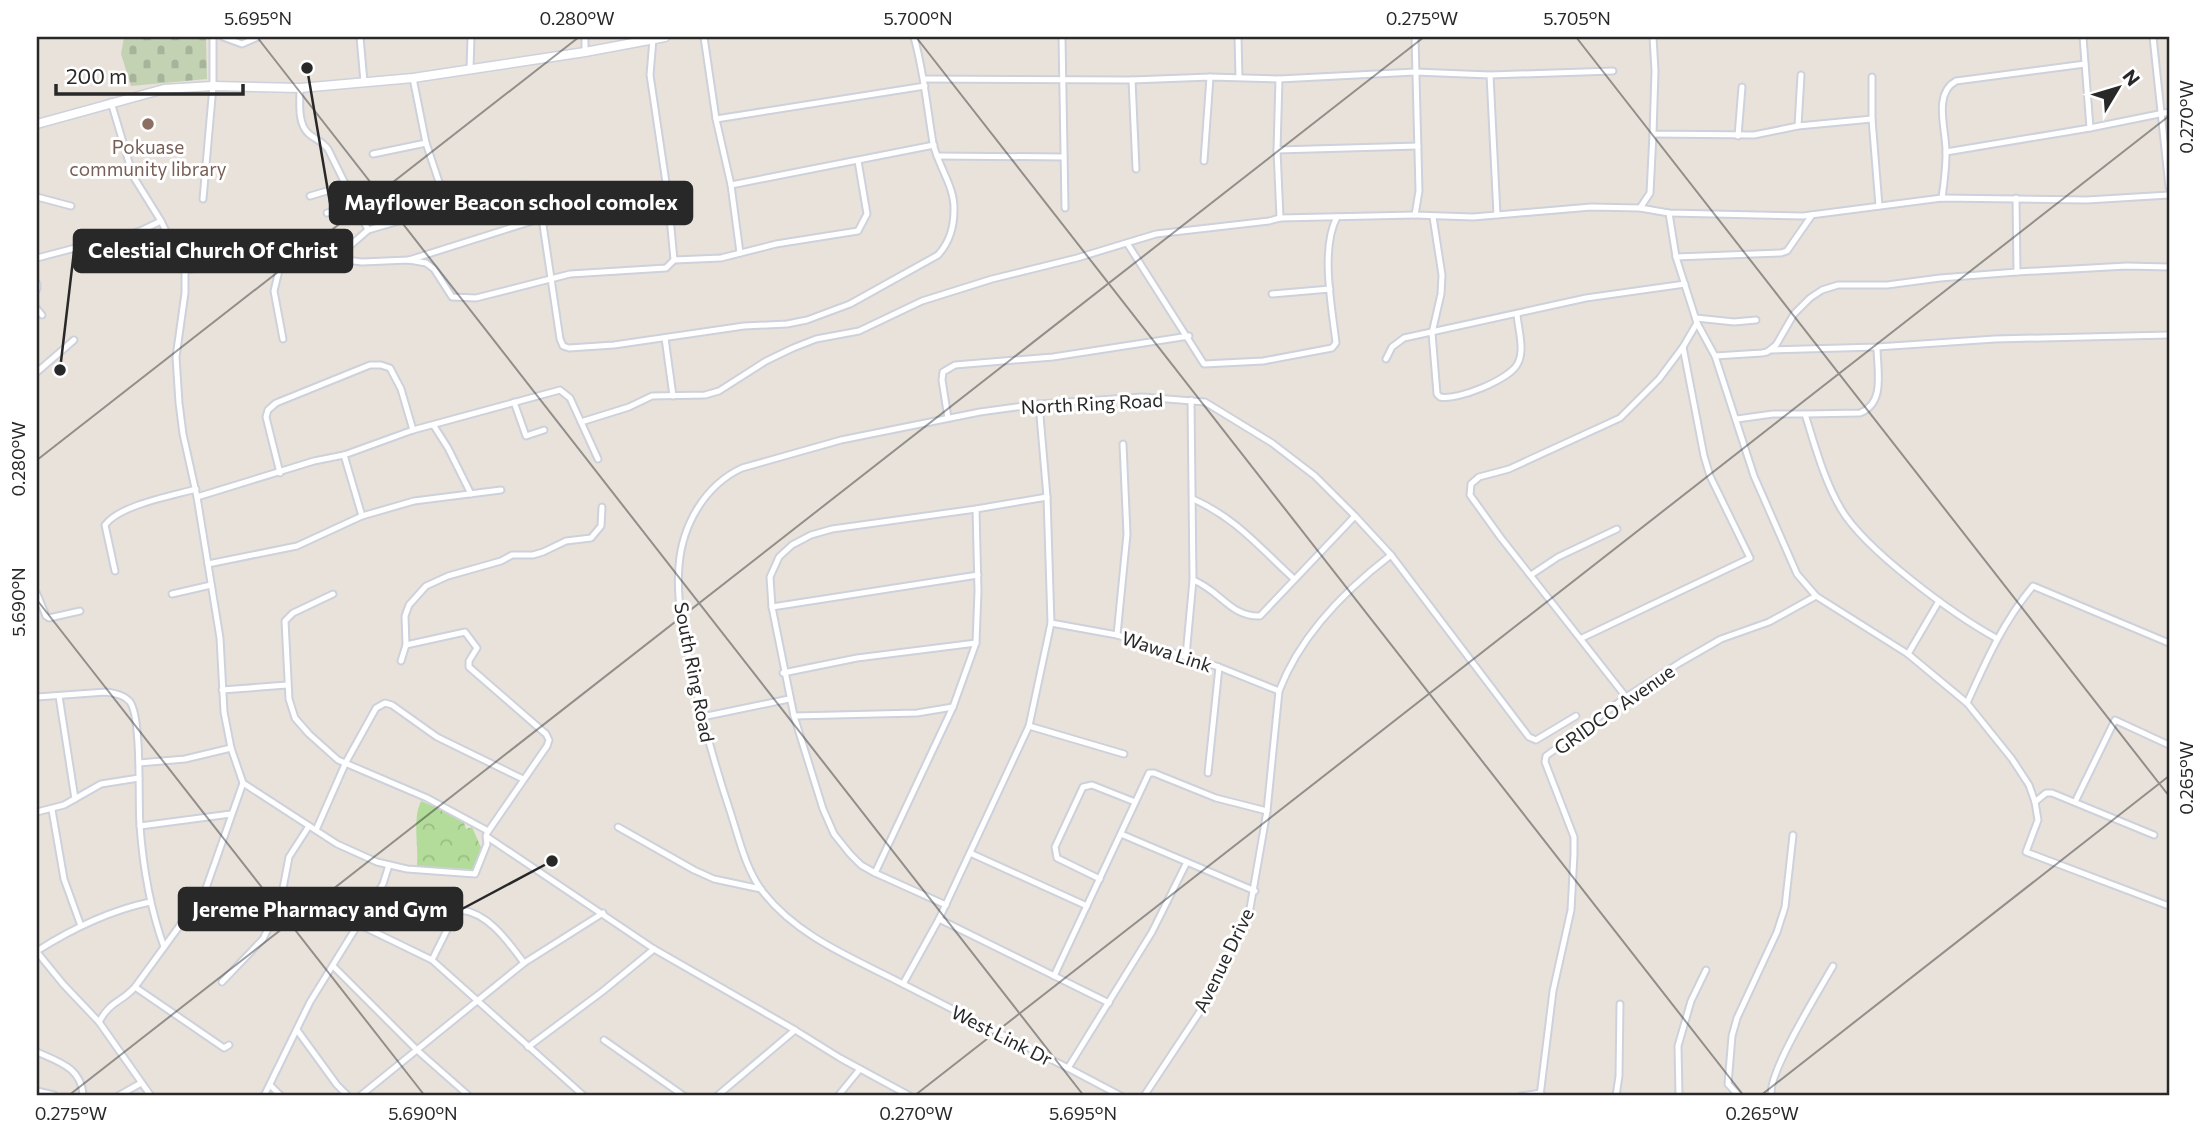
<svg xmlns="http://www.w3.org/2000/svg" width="2206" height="1133" viewBox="0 0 2206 1133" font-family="Commissioner,sans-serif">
<defs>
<pattern id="forest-crowns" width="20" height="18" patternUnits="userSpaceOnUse" patternTransform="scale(1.75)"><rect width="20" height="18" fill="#b3dc9b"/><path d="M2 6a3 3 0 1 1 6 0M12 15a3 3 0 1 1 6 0" fill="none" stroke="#9abd86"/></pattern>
<pattern id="cemetery-stones" width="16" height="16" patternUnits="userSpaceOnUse" patternTransform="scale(1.75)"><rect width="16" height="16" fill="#c3d2b3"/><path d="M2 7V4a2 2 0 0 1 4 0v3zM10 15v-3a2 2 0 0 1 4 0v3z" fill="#a8b49a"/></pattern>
</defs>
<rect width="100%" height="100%" fill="#e9e2db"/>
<path fill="url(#forest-crowns)" d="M421,801l38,16 4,3 3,9 6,-2 11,25 -10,21 -48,-4 -8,-3c2,-21 -5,-46 4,-65z"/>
<polygon fill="url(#cemetery-stones)" points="124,37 206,37 207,79 131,86 121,54"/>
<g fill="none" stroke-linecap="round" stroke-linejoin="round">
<defs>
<g id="street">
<polyline points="223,37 242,44 258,37"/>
<polyline points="360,37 364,82"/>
<polyline points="704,37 716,119 731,185 934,145"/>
<polyline points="1062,37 1065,208"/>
<polyline points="1238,37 1239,77"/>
<polyline points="1415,37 1419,191 1415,215 1473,217 1591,207 1640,208 1669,213 1803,216 1942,198 2087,200 2169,195"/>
<polyline points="1653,37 1655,71 1653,134 1754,135 1798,126 1872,119"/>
<polyline points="2083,37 2090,128"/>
<polyline points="2153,37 2169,187"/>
<polyline points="585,52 585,37"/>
<polyline points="470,69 471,37"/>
<polyline points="1490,75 1613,71"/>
<polyline points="1872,77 1872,119 1879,206"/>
<polyline points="413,78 426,143 447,206"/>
<polyline points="924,79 1132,80 1210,77 1279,79 1415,72 1490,75 1497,215"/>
<polyline points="1279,79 1277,150 1280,218 1415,215"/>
<polyline points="1132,80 1136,169"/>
<path d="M300,88c0,14 -3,36 9,46 7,6 13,7 19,15l40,81"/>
<polyline points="111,102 133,176 161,221 185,270 185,293 176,357 179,403 183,434 197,497 220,638 224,712 231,748 243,783 337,844 377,862 407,869 475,874 487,844 486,836 654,949 795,1030 840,1058 910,1096"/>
<polyline points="716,119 925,86"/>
<polyline points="1798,126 1801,75"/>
<polyline points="1738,136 1742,87"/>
<polyline points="1277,150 1418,146"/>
<polyline points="1946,152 2090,128 2169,112"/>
<polyline points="373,154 426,143"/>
<polyline points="937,156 1064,157"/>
<polyline points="1204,161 1210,77"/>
<polyline points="731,185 740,253"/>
<polyline points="310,196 347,185"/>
<polyline points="37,197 71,206"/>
<path d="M1942,198c2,-14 4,-29 4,-44 1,-22 -14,-60 10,-73l129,-17"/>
<polyline points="203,199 213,86 213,37"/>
<polyline points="1640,208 1650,193 1653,134"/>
<polyline points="327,213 357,205"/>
<path d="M1433,217l9,58 -1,19 -9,39 5,61 3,3c17,4 71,-18 78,-34 7,-14 0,-34 -1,-49"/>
<polyline points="542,218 668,196"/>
<path d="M1127,243l77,121 59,-3 69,-13 4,-5c-4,-36 -16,-94 1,-126"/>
<polyline points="1676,257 1781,253 1787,251 1812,215"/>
<polyline points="37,258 140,231 161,221"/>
<polyline points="282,258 274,291 283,339"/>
<polyline points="336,258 368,230 523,185"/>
<path d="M409,260l133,-42 18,121 3,7 6,2 45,-3 130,-19 43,-2 20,-4 43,-16 88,-49c11,-12 16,-28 16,-45 1,-23 -16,-44 -21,-67 -6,-35 -9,-71 -19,-106"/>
<polyline points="674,260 721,258 776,244 858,231 867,214 858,161"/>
<polyline points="185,270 235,262 306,255 362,262 409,260 426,263 434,269 452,297 476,298 570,274 666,268 674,260 668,196 650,75 653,39"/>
<polyline points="2017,272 2127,266 2169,267"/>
<polyline points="37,284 37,289"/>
<polyline points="1272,294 1330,289"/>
<polyline points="37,309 42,315"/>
<polyline points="1696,318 1734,322 1756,320"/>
<polyline points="1697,323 1715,356 1762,353 1767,352 1776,345 1794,314 1810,298 1822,290 1838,285 1887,285 1940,278 2017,272 2016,198"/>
<polyline points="665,338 673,396"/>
<polyline points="1771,350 1877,347 1995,339 2169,335"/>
<polyline points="1715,356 1754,476 1797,574 1816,596 1908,654 1967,703 2012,759 2029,785 2035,802 2038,820 2026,852 2169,906"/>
<polyline points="1386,359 1392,347 1404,338 1586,298 1685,284"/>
<polyline points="37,372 74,340"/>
<polyline points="514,402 526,436 544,430"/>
<polyline points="1039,404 1047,497 1051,623 1029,726 939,919 903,984 1068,1068 1152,932 1187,862"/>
<path d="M1805,414l55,-1c26,-10 17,-43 17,-66"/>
<polyline points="948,418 942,380 943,372 955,365 1053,357 1189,336"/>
<path d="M1737,419l36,-5h32c10,32 19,66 36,95 24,41 113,106 155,129"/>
<polyline points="581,422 629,407 652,396 705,395 719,391 766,361 793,348 816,339 859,331 922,301 992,279 1077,258 1156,234 1269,221 1280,218"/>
<polyline points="434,426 448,448 471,494"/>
<polyline points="344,455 362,516"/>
<polyline points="280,473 266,417 268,410 276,403 370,365 381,365 390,368 401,389 413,430"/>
<polyline points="197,497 314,461 344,455 413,430 560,390 570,398 598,459"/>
<path d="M1193,499c43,19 67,49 101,80"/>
<polyline points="208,564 297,546 362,516 414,501 501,490"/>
<path d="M115,571l-10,-46c15,-20 66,-29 91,-36"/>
<polyline points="1531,575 1558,557 1617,529"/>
<path d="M1193,580c27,10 37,37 67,36l95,-100"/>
<polyline points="37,594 46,616 49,618 80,611"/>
<polyline points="172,594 211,585"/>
<polyline points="333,594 293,613 285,621 289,699 295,718 309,734 338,760 427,798 488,831"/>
<polyline points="772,607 978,575"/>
<polyline points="1051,623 1117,635 1219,667 1279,691"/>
<polyline points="1117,635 1127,534 1123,444"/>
<polyline points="1582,638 1750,558 1710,476 1704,456 1683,347 1697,323 1676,257 1669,213"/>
<polyline points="406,645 465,632 477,648 469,661 469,667 546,734 549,740 547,746 487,833"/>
<polyline points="1908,654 1939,601"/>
<polyline points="1186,656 1193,580 1191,400"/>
<polyline points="401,661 406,645 405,616 409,605 426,586 448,576 501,561 512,555 533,555 543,552 566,541 591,538 601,526 602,507"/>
<polyline points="783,673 857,658 976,643"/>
<polyline points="222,690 287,685"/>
<polyline points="59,696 75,799"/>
<path d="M37,697l69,-5c8,1 19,3 24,10 12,16 8,100 10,124 3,41 10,82 24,121"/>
<polyline points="1626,697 1501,538 1470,495 1471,484 1479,477 1509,469 1620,418 1659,379 1683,347"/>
<path d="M1967,703c19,-42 36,-81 66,-117l136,57"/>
<polyline points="794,716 917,713 953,707"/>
<polyline points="702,717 789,699"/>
<polyline points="1029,726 1124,754"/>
<polyline points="139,763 185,759 231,748"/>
<polyline points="1208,773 1219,667"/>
<polyline points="2035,802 2046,793 2052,793 2154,835"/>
<polyline points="2075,802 2115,720 2169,745"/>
<polyline points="52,810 64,879 81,926"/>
<polyline points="37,812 64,805 101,784 139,778"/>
<polyline points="140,826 231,814"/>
<polyline points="618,827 694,870 714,879 761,889"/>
<polyline points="316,830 346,762 376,708 385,703 392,705 437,737 523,779"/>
<polyline points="1121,834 1255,891"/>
<polyline points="970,853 1087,906"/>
<polyline points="875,873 953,707 976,643 978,591 976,509"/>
<polyline points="1100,879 1057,858 1055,847 1083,787 1092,785 1135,802"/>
<polyline points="946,905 875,873 861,865 850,854 834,834 823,809 794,716 772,607 770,577 779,557 792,545 811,535 832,529 976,509 1047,497"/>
<polyline points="939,919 1109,1003"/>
<polyline points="358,924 432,960 584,1096"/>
<path d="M37,951c36,-23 71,-40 113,-49"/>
<polyline points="37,952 63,984 99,1022 151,1096"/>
<path d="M432,960l22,-44 7,-6c28,3 48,33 63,53"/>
<polyline points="333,966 418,1051 469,1096"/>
<polyline points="1054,976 1149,773 1154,773 1216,798 1267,811"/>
<polyline points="222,982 263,939 268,929 280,904 289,857 309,826"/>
<path d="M903,984c-50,-26 -105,-47 -140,-92 -17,-22 -24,-53 -32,-78 -16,-48 -29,-95 -39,-143 -8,-34 -16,-71 -13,-105 3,-41 26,-81 63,-98l99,-28 139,-28 59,-8 103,-7 63,5 67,41 43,33 40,40 36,39 138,182 7,3 40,-24"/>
<polyline points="135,987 224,1048 229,1045"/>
<path d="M99,1022c12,-22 22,-19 36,-35l70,-96 38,-108"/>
<polyline points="297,1030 337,1085 348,1096"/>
<polyline points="604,1040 684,1096"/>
<polyline points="528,1047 603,991 654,949"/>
<path d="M37,1052c22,10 45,16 46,44"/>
<polyline points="1068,1068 1121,1096"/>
<polyline points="271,1086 281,1096"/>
<polyline points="37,1091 54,1095"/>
<polyline points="118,1096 141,1083"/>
<polyline points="264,1096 310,1002 383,884 389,865"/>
<polyline points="360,1096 524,963 603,913"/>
<polyline points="717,1096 795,1030"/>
<polyline points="838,1096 860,1069"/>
<path d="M1144,1096l57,-86 48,-96 18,-103 12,-120c21,-55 65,-100 112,-136"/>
<polyline points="1521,1096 1541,1093"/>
<polyline points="1540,1096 1553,991 1571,910 1574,854 1574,837 1545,762 1546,756 1626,697 1681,662 1721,639 1769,622 1816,596"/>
<polyline points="1616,1096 1619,1076 1620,1004"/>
<polyline points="1679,1096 1678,1046 1691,1001 1706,970"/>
<polyline points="1739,1096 1728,1084 1732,1036 1737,1018 1777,932 1785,907 1793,835"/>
<path d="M1772,1096c-8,-17 49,-109 61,-130"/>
</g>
<polyline id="secondary" points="37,124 164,89 213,86 300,88 413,78 585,52 665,37"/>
</defs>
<use href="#street" stroke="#cdd1dc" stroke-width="9"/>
<use href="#secondary" stroke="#cdd1dc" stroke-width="11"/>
<use href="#street" stroke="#fff" stroke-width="5"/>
<use href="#secondary" stroke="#fff" stroke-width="8"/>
</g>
<path fill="none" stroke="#282828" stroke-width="2" stroke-opacity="0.45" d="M257,37l827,1059M916,37l828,1059M1576,37l593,759M37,460l542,-423M37,600l388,496M68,1096l1356,-1059M914,1096l1255,-980M1760,1096l409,-320"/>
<circle fill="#8d6e63" stroke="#fff" stroke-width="2.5" cx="148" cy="124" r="7"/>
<g text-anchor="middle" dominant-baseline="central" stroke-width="6" stroke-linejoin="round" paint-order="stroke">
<g font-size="19" fill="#785e54" stroke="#fff">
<text x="148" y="146">Pokuase<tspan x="148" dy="22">community library</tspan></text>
</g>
<g font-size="19" fill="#282828" stroke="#fff">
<text transform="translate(1092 403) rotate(-3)">North Ring Road</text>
<text transform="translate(1167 651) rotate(18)">Wawa Link</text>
<text transform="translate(695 672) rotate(79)">South Ring Road</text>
<text transform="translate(1614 709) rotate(-35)">GRIDCO Avenue</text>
<text transform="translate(1223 960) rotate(-64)">Avenue Drive</text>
<text transform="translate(1002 1035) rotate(27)">West Link Dr</text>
</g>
</g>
<path fill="none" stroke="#282828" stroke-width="2.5" d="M307 68L330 203M60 370L74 251M552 861L462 909"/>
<g fill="#282828" stroke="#fff" stroke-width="2.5">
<circle cx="307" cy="68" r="7"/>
<circle cx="60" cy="370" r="7"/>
<circle cx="552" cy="861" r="7"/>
</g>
<g fill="#282828" stroke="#282828" stroke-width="2.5">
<rect x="330" y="182" width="362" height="42" rx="7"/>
<rect x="74" y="230" width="278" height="42" rx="7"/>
<rect x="179" y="888" width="283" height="42" rx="7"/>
</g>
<g font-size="21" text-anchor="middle" font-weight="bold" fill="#fff">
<text x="511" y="210">Mayflower Beacon school comolex</text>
<text x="213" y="258">Celestial Church Of Christ</text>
<text x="320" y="917">Jereme Pharmacy and Gym</text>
</g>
<rect width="2206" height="1133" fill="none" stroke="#ffffff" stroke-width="77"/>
<g transform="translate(2118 88) rotate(52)" stroke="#ffffff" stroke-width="5" paint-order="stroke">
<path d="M0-5L12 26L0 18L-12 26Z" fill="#282828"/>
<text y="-10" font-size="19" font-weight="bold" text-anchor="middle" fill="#282828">N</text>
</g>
<path d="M56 84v10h187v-10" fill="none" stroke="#282828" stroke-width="3.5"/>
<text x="66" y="84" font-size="21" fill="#282828" stroke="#ffffff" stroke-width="5" paint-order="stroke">200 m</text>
<rect x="38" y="38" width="2130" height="1056" fill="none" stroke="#282828" stroke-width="2.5"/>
<g font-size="18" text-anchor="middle" fill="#282828">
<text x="258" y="25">5.695°N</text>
<text x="577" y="25">0.280°W</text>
<text x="918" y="25">5.700°N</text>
<text x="1422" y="25">0.275°W</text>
<text x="1577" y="25">5.705°N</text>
<text transform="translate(2187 117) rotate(-90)" y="6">0.270°W</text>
<text transform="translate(19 459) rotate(-90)" y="6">0.280°W</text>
<text transform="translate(19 602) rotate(-90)" y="6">5.690°N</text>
<text transform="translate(2187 778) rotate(-90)" y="6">0.265°W</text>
<text x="71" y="1120">0.275°W</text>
<text x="423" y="1120">5.690°N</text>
<text x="916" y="1120">0.270°W</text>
<text x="1083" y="1120">5.695°N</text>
<text x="1762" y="1120">0.265°W</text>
</g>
</svg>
